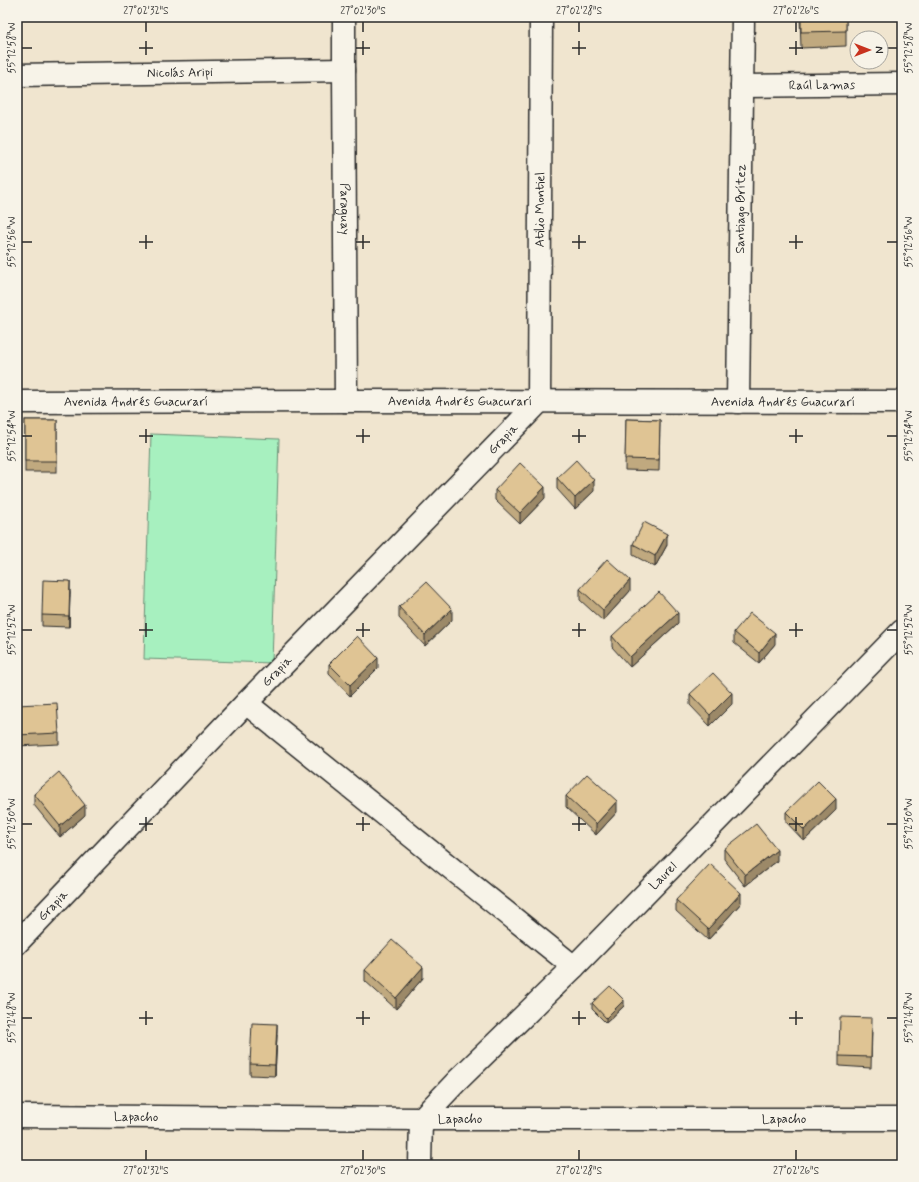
<svg xmlns="http://www.w3.org/2000/svg" width="919" height="1182" viewBox="0 0 919 1182" font-family="Mynerve,sans-serif">
<rect width="100%" height="100%" fill="#f0e5cf"/>
<filter id="ink" filterUnits="userSpaceOnUse"><feTurbulence type="fractalNoise" baseFrequency=".025" numOctaves="2"/><feDisplacementMap in="SourceGraphic" scale="8" xChannelSelector="R" yChannelSelector="G"/><feConvolveMatrix kernelMatrix="1 2 1 2 8 2 1 2 1" color-interpolation-filters="sRGB"/></filter>
<g filter="url(#ink)">
<polygon fill="#a7f0bf" stroke="#698e75" points="151,434 279,439 272,663 144,659"/>
<g fill="none" stroke-linecap="round" stroke-linejoin="round">
<defs>
<g id="street">
<path id="s1" d="M344,17v53l2,331"/>
<path id="s2" d="M17,75l327,-5"/>
<path id="s3" d="M742,86l160,-2"/>
<path id="s4" d="M17,402l329,-1 556,1"/>
<path id="s5" d="M738,402l5,-385"/>
<polyline points="246,703 574,967"/>
<path id="s6" d="M17,943l229,-240 293,-301 2,-385"/>
<path id="s7" d="M17,1116l404,3h481"/>
<path id="s8" d="M420,1165l1,-46 36,-38 117,-114 328,-336"/>
</g>
</defs>
<use href="#street" stroke="#2b2b2b" stroke-width="25"/>
<use href="#street" stroke="#f7f3e8" stroke-width="22"/>
</g>
<g fill="#c0a97f" stroke="#2b2b2b">
<polygon points="800,17 846,17 846,46 801,48"/>
<polygon points="626,419 660,420 659,471 625,470"/>
<rect x="25" y="420" width="32" height="52"/>
<polygon points="557,478 594,491 575,509 557,489"/>
<polygon points="495,490 545,498 520,524 495,500"/>
<polygon points="633,544 667,545 655,567 633,555"/>
<polygon points="580,589 630,591 603,621 580,600"/>
<polygon points="70,592 69,627 42,626 42,615"/>
<polygon points="399,607 452,620 425,646 399,618"/>
<polygon points="678,623 630,667 612,647 612,636"/>
<polygon points="734,632 775,644 759,663 734,643"/>
<polygon points="329,664 378,668 350,696 329,674"/>
<polygon points="690,694 732,704 710,726 690,705"/>
<polygon points="17,705 59,733 59,744 17,746"/>
<polygon points="34,794 85,815 60,837 34,805"/>
<polygon points="566,796 617,812 596,835 566,807"/>
<polygon points="836,810 804,841 786,822 786,812"/>
<polygon points="724,849 777,861 745,886 724,859"/>
<polygon points="676,900 741,903 708,940 676,911"/>
<polygon points="365,970 423,978 396,1009 365,981"/>
<polygon points="592,1003 624,1006 606,1023 592,1009"/>
<polygon points="872,1028 871,1068 839,1066 839,1056"/>
<polygon points="277,1035 275,1076 250,1075 250,1064"/>
</g>
<g fill="#9c8968" stroke="#2b2b2b">
<polygon points="594,480 594,491 575,509 575,498"/>
<polygon points="545,487 545,498 520,524 520,513"/>
<polygon points="667,534 667,545 655,567 655,556"/>
<polygon points="630,580 630,591 603,621 603,610"/>
<polygon points="70,581 70,592 69,627 69,616"/>
<polygon points="452,609 452,620 425,646 425,635"/>
<polygon points="678,613 678,623 630,667 630,657"/>
<polygon points="775,633 775,644 759,663 759,653"/>
<polygon points="378,658 378,668 350,696 350,685"/>
<polygon points="732,693 732,704 710,726 710,715"/>
<polygon points="836,799 836,810 804,841 804,830"/>
<polygon points="617,801 617,812 596,835 596,824"/>
<polygon points="85,805 85,815 60,837 60,826"/>
<polygon points="777,850 777,861 745,886 745,875"/>
<polygon points="741,893 741,903 708,940 708,929"/>
<polygon points="423,967 423,978 396,1009 396,998"/>
<polygon points="624,1000 624,1006 606,1023 606,1018"/>
<polygon points="277,1024 277,1035 275,1076 275,1065"/>
</g>
<g fill="#dfc494" stroke="#2b2b2b">
<polygon points="801,17 846,17 846,31 801,32"/>
<polygon points="626,419 660,420 659,460 625,459"/>
<rect x="25" y="420" width="32" height="41"/>
<polygon points="576,460 594,480 575,498 557,478"/>
<polygon points="520,463 545,487 520,513 495,490"/>
<polygon points="644,522 667,534 655,556 633,544"/>
<polygon points="607,559 630,580 603,610 580,589"/>
<polygon points="43,580 70,581 69,616 42,615"/>
<polygon points="426,582 452,609 425,635 399,607"/>
<polygon points="659,592 678,613 630,657 612,636"/>
<polygon points="750,613 775,633 759,653 734,632"/>
<polygon points="357,636 378,658 350,685 329,664"/>
<polygon points="713,673 732,693 710,715 690,694"/>
<polygon points="57,703 59,733 17,735 17,705"/>
<polygon points="59,772 85,805 60,826 34,794"/>
<polygon points="587,774 617,801 596,824 566,796"/>
<polygon points="818,781 836,799 804,830 786,812"/>
<polygon points="756,824 777,850 745,875 724,849"/>
<polygon points="710,864 741,893 708,929 676,900"/>
<polygon points="392,940 423,967 396,998 365,970"/>
<polygon points="610,986 624,1000 606,1018 592,1003"/>
<polygon points="840,1017 872,1018 871,1057 839,1056"/>
<polygon points="252,1023 277,1024 275,1065 250,1064"/>
</g>
</g>
<path fill="none" stroke="#2b2b2b" stroke-width="1.5" d="M146,22v10M363,22v10M579,22v10M796,22v10M146,41v14M363,41v14M579,41v14M796,41v14M22,48h10M139,48h14M356,48h14M572,48h14M789,48h14M887,48h10M146,235v14M363,235v14M579,235v14M796,235v14M22,242h10M139,242h14M356,242h14M572,242h14M789,242h14M887,242h10M146,429v14M363,429v14M579,429v14M796,429v14M22,436h10M139,436h14M356,436h14M572,436h14M789,436h14M887,436h10M146,623v14M363,623v14M579,623v14M796,623v14M22,630h10M139,630h14M356,630h14M572,630h14M789,630h14M887,630h10M146,817v14M363,817v14M579,817v14M796,817v14M22,824h10M139,824h14M356,824h14M572,824h14M789,824h14M887,824h10M146,1011v14M363,1011v14M579,1011v14M796,1011v14M22,1018h10M139,1018h14M356,1018h14M572,1018h14M789,1018h14M887,1018h10M146,1150v10M363,1150v10M579,1150v10M796,1150v10"/>
<g text-anchor="middle" dominant-baseline="central" stroke-width="3.5" stroke-linejoin="round" paint-order="stroke">
<g font-size="13" fill="#2b2b2b" stroke="#f7f3e8">
<text stroke="none"><textPath href="#s2" startOffset="163">Nicolás Aripi</textPath></text>
<text stroke="none"><textPath href="#s3" startOffset="80">Raúl Lamas</textPath></text>
<text stroke="none"><textPath href="#s1" startOffset="192">Paraguay</textPath></text>
<text stroke="none"><textPath href="#s6" startOffset="944">Atilio Montiel</textPath></text>
<text stroke="none"><textPath href="#s5" startOffset="193">Santiago Brítez</textPath></text>
<text stroke="none"><textPath href="#s4" startOffset="443">Avenida Andrés Guacurarí</textPath></text>
<text stroke="none"><textPath href="#s4" startOffset="119">Avenida Andrés Guacurarí</textPath></text>
<text stroke="none"><textPath href="#s4" startOffset="766">Avenida Andrés Guacurarí</textPath></text>
<text stroke="none"><textPath href="#s6" startOffset="700">Grapia</textPath></text>
<text stroke="none"><textPath href="#s6" startOffset="376">Grapia</textPath></text>
<text stroke="none"><textPath href="#s8" startOffset="389">Laurel</textPath></text>
<text stroke="none"><textPath href="#s6" startOffset="52">Grapia</textPath></text>
<text stroke="none"><textPath href="#s7" startOffset="119">Lapacho</textPath></text>
<text stroke="none"><textPath href="#s7" startOffset="443">Lapacho</textPath></text>
<text stroke="none"><textPath href="#s7" startOffset="767">Lapacho</textPath></text>
</g>
</g>
<rect width="919" height="1182" fill="none" stroke="#f7f3e8" stroke-width="44"/>
<g transform="translate(869 50) rotate(90)"><circle r="19" fill="#f7f3e8" stroke="#a5a39c"/>
<path d="M0-3L7 15L0 10L-7 15Z" fill="#c8321e"/>
<text y="-6" font-size="11" font-weight="bold" text-anchor="middle" fill="#2b2b2b">N</text>
</g>
<rect x="22" y="22" width="875" height="1138" fill="none" stroke="#2b2b2b" stroke-width="1.5"/>
<g font-size="10" text-anchor="middle" fill="#2b2b2b">
<text x="146" y="14">27°02'32"S</text>
<text x="363" y="14">27°02'30"S</text>
<text x="579" y="14">27°02'28"S</text>
<text x="796" y="14">27°02'26"S</text>
<text transform="translate(11 48) rotate(-90)" y="4">55°12'58"W</text>
<text transform="translate(908 48) rotate(-90)" y="4">55°12'58"W</text>
<text transform="translate(908 242) rotate(-90)" y="4">55°12'56"W</text>
<text transform="translate(11 242) rotate(-90)" y="4">55°12'56"W</text>
<text transform="translate(908 436) rotate(-90)" y="4">55°12'54"W</text>
<text transform="translate(11 436) rotate(-90)" y="4">55°12'54"W</text>
<text transform="translate(908 630) rotate(-90)" y="4">55°12'52"W</text>
<text transform="translate(11 630) rotate(-90)" y="4">55°12'52"W</text>
<text transform="translate(11 824) rotate(-90)" y="4">55°12'50"W</text>
<text transform="translate(908 824) rotate(-90)" y="4">55°12'50"W</text>
<text transform="translate(11 1018) rotate(-90)" y="4">55°12'48"W</text>
<text transform="translate(908 1018) rotate(-90)" y="4">55°12'48"W</text>
<text x="146" y="1174">27°02'32"S</text>
<text x="363" y="1174">27°02'30"S</text>
<text x="579" y="1174">27°02'28"S</text>
<text x="796" y="1174">27°02'26"S</text>
</g>
</svg>
